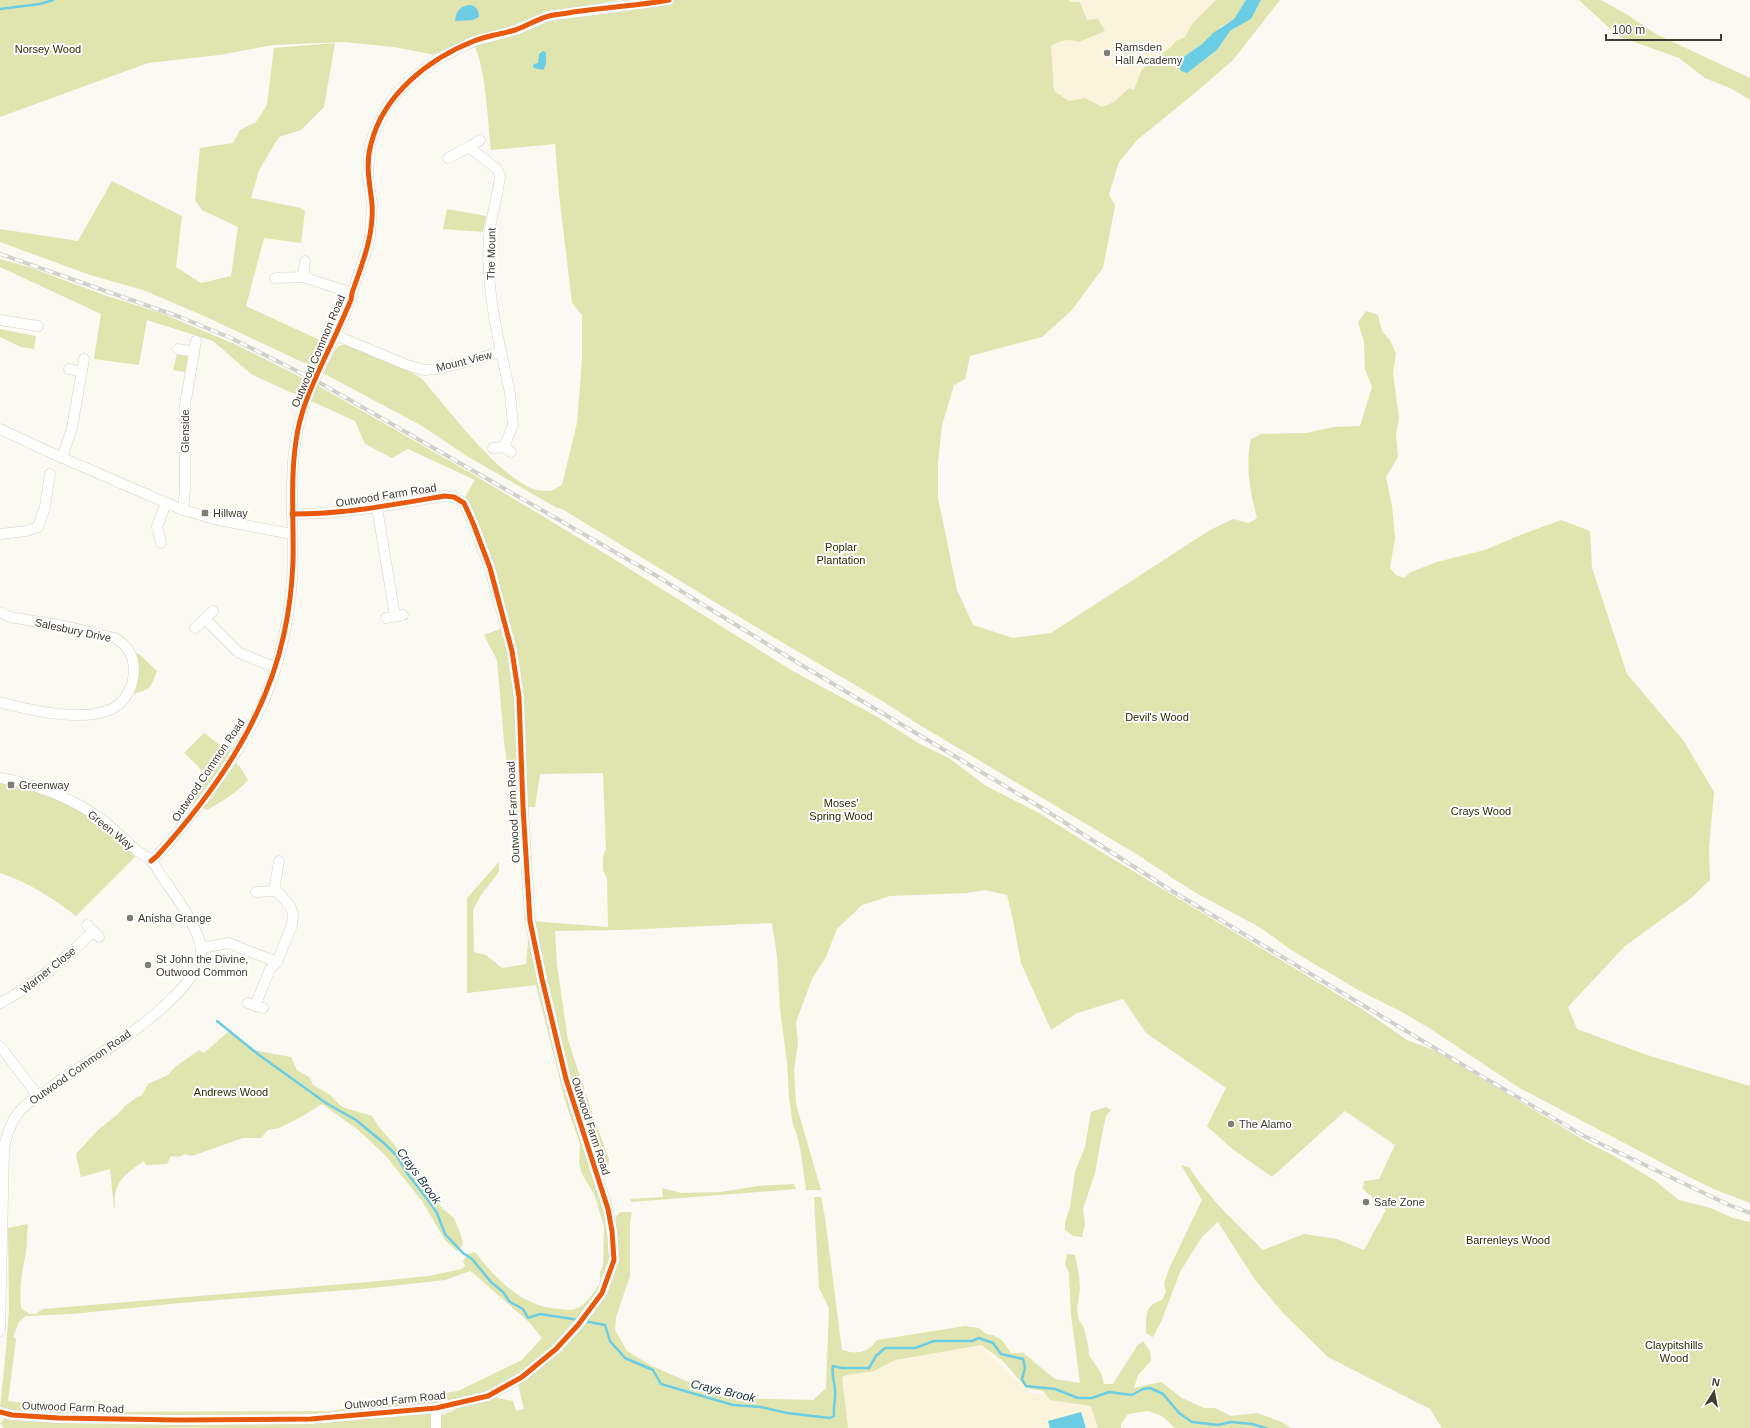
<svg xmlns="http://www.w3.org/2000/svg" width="1750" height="1428" viewBox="0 0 1750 1428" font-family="Helvetica,sans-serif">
<rect width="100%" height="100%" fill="#faf9f2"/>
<g fill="#f9f4db">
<polygon points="1069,0 1216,0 1193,23 1185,37 1176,41 1171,48 1142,69 1134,90 1129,88 1114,102 1102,107 1085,98 1069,101 1054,92 1051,46 1057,42 1071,38 1088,20 1080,2 1070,2"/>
<polygon points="980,1345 1030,1393 1094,1402 1101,1428 848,1428 841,1377 849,1368"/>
</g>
<g fill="#e0e4af" fill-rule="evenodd">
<polygon points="0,0 620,0 546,12 436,55 393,47 345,42 273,45 219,55 148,63 0,117"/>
<path d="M674,0h395l1,2h10l7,18 11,-1 7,12 -26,11c-10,-4 -19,-2 -28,4l3,45 15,10 16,-3 17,9 12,-5 15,-14 5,2 8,-21 29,-22 5,-6 9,-4 8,-14 23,-23h30l-12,19 -12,7 -20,18 -17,12 2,17 30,-23 13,-19 21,-12 10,-19h19l-47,60 -37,32 -59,48 -18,22 -10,32 6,12 -12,62 -32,43 -29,26 -72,19 -5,23 -11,6 -12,40 -4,37v36l19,92 16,35 40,13 38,-5 159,-103 23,-11 16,4 8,-5c-7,-26 -12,-53 -6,-79l10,-5 45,-1 28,-6 26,-1 12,-39 -7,-18 -1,-27 -6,-20 8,-11 12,4 4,16 8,9 6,14 -3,19 6,45 -3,16 2,23 -12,20 6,29 3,32 -5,30 6,7 8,3 7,-6 26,-10 48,-12 33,-14 43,-16 29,11 2,37 35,106 56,66 31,52 -5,55 1,33 -20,19 -65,47 -57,61 9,22 70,26 103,31v117l-34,-13 -29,-14 -169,-89 -89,-59 -27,-16 -42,-21 -69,-41 -30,-22 -63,-34 -24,-15 -36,-24 -220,-131 -39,-25 -123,-72 -194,-118 -5,-1 -92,-53 -43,-29 -99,-53 14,-26c2,-1 3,-2 5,-2 14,-1 69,25 80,34 28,32 73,94 111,110 5,2 13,2 18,2l11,-6 15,-62 5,-63v-45l-10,-12 -13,-109 -4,-50 -64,6c-4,-34 -4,-72 -16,-104l74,-27z"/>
<polygon points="1579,0 1601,0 1628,15 1656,34 1750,78 1750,100 1732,89 1705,78 1679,58 1618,36"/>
<polygon points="335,43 324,107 301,130 279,137 259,170 251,198 301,208 305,211 301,243 264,238 246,306 326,343 315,368 204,316 143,290 90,275 0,242 0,229 78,241 112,181 182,216 176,267 201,283 231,276 238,227 202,210 195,200 200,148 233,143 240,130 256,122 267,105 274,48"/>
<polygon points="447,209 486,216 483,232 443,229"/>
<polygon points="0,259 29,267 104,295 161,313 237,345 310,382 303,398 251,374 213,341 147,320 139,365 94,359 101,314 0,267"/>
<polygon points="0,329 36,336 34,349 21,347 0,337"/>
<polygon points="177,354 193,357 189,373 173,370"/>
<path d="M317,385l159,91 141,85 174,109 85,46 42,27 31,15 37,28 53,27 59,37 264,159 45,31 29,11 151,91 29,15 38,23 25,20 32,8 22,10 17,4v206h-308l-12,-19 -102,-52 -43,-42 -30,-35 -37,-58 -16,15 -22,35 -19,50 -8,15 -7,-4c1,-17 -3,-27 16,-33l4,-8 -2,-9 5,-14 33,-69 -21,-35 8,2c20,32 48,57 74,83l41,-16 33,5 27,11 22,-40 -23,-21 1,-8 15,-2 16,-34 -50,-34 -73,66 -42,-30 -23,-21 19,-38 -80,-55 -23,-34 -46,14 -26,17 -30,-67 -8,-43 -6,-25 -22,-5 -18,3 -77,3 -28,9 -25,24 -11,28 -14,22 -16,43 2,21 -4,28 2,33 25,86h-15l-5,-37 -4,-18 -4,-10 -4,-28 -2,-35 -7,-53 -3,-53 -5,-33 -151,7 -66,1 2,35 11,74 23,70 18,49 -2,18 -14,-14 18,59 2,37 -11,33 -44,54 -64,45 -58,17v20h-432l-4,-5 8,-9 7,-1 -15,-5 6,-58 3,-41 -1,-81 20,-4c-1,9 -1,19 -2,28 -4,21 -7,34 -5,56l8,6h6l8,-5 325,-27 61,-6 33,-7 3,-3 -2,-5 5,-7 7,-2c22,28 47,55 85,57 4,0 11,2 15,0 11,-3 19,-18 26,-26l-1,-11 3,-6 1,-40 -10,-32 -12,-20 -3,-11 1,-19 -14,-40 -30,-119 -69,8v-95l32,-36v10l-18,23 -8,15 1,42 12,3 16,13 24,-4 4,-43 78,6 -1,-49 -4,-8v-14l3,-7 -3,-76 -63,1 -5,33h-12l-11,-156 -48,-152 11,-19 -67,-31 -16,9 -27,-14 -10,-23 -44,-20zM470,1271l3,2 57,50 12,15 -20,22 -64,31 -127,20 -222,1 -101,-11 8,-62 -3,-2 6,-15 7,-6 46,-2 108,-11 193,-15 72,-8z"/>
<polygon points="505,627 518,697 523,848 519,848 517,841 504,741 497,660 484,635"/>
<path d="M130,652l9,2 18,17c-8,22 -9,18 -31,25l5,-9z"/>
<path d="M204,733l29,22 -2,4 9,8 8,13c-12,13 -25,21 -41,30l-9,-3 -9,-6 9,-15 5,-12 -5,-8 -14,-13z"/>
<path d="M0,778l80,28 60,46 -64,64c-25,-19 -46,-33 -76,-43z"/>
<path d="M229,1031l20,16 9,4 33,6 6,13 12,7 4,8 17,10 12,12 30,9 7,11 34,40 5,15 15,10 7,14 14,12 7,17 2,10 -6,6 -12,-11 -23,-39 -37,-46 -28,-26 -35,-25 -21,13 -22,11 -11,2 -7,8h-18l-51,18 -8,-2 -5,3 -8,-1 -4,8 -21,1 -2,-4c-19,13 -32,22 -29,47h-1l-4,-39 -29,8 -5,-23 22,-24 20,-16 7,-8 12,-9 5,-2 6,-11 20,-9 7,-8 24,-17 5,3z"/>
<polygon points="1106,1107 1111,1110 1106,1116 1103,1129 1095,1173 1083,1209 1085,1225 1082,1237 1073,1236 1065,1230 1065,1222 1070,1208 1075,1172 1085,1147 1091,1112"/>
<polygon points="794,1184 796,1189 631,1202 630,1199 663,1197 662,1188 681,1193 721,1192 758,1186"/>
<path d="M814,1197h7l4,21 17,132c15,5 25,3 35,-10l88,-14 14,2 7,6 7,1 9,5 9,13h12l32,26 25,4 -9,-68 -2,-42 -4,-9 2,-10 8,1 4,20 1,14 -3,20 2,11 5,8 4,17 1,10 12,18 3,11h9l24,-38 6,-5 7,10 1,10 -13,14 -4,13 27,-6 21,16 22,10h11l16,8 26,-3 25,9 9,6h-116l-13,-12 -14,-5 -20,3 -7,10v4h-23l-7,-22 -41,-6 -7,-9 -17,-3 -23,-27 -22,-16 -86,15 -21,11 -27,4 -5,2 6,51h-409l3,-13 25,-10 29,-7 17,3 3,10 8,-2 -7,-29 35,-23 34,-34 16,-30 12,-33 -2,-29 5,-16 4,-3h11l-2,10v54l-14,41 -1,13 12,21 25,15 73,32 88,2 13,-12 3,-80 -10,-20z"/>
</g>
<g fill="#6acde3">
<polygon points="1246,0 1261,0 1251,19 1230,31 1217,50 1187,73 1181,71 1179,65 1185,56 1202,44 1213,33 1234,19"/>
<path d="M470,5c6,1 9,5 9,12l-6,3 -18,1c1,-10 5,-15 15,-16z"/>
<polygon points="543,51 546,52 546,65 543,70 534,68 533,66 534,64 538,63 539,54"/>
<polygon points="1081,1412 1086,1428 1050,1428 1048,1421"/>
</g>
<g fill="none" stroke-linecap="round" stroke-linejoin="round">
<g stroke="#6acde3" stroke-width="2.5">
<polyline points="0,9 40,4 53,0"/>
<polyline points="217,1021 259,1055 326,1103 356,1120 385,1144 397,1156 407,1173 428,1200 437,1213 445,1234 463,1253 472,1259 491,1282 503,1292 510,1302 523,1309 528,1318 540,1314 579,1320"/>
<path d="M584,1321l21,4 5,16 15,17 28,12 8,14 72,21 28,2 26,6 43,5 4,-2c-1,-9 2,-17 1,-25 0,-10 -4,-15 -2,-25l9,2h27l7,-12 9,-8h30l19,-7h38l7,-3 14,5 8,11 22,5 2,9 -3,11 4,7 29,3 23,9h14l17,-6 23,3 11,-6 7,-1 13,6 16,19 13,9 26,3 13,-3 21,2 14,4"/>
</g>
<defs>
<g id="minor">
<polyline points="469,147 480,140"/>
<path d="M448,158l21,-11 28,22 3,7c-2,20 -9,40 -11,60 -3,39 4,78 12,116"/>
<polyline points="303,277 305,261"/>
<polyline points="275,278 303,277 352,293"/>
<polyline points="0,320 38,326"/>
<polyline points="335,335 407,365 424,370 439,369 501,352 510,393 513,425 504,447 511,452"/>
<polyline points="178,349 194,352"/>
<polyline points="69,369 82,372"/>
<polyline points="318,373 351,300 352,293 367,249 370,236 372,204 368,176 370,144 375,131 385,110 396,94 406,84 437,59 474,41 516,30 548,16 669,0"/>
<polyline points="0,429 58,456 183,510 218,520 292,534"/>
<polyline points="493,448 504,447"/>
<polyline points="62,458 72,428 84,359"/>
<polyline points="377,508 395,616"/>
<polyline points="183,510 185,488 185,405 196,341"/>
<polyline points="0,534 26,531 38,527 45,507 50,474"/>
<polyline points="161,543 157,527 166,503"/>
<path d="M0,612l10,5 59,10 46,11c12,7 19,18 19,32 0,7 -2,15 -5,21 -4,8 -11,16 -20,19 -27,12 -81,0 -109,-8"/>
<polyline points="386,618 403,615"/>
<polyline points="205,619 239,653 275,667"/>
<polyline points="195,628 213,611"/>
<path d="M0,778c37,6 75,21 105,44 11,9 21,19 31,28 5,4 11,6 15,10 4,4 7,11 10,15 14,21 37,50 40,74 4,32 -67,83 -92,99 -21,14 -42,27 -62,42 -10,7 -21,13 -28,22 -9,11 -12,23 -15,36l-4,183"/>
<path d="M151,861l6,-5c38,-43 81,-99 105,-151 17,-39 27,-84 30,-126 3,-51 -5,-102 6,-151 3,-15 9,-29 14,-44"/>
<polyline points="274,891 279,861"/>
<polyline points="87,925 99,937"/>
<polyline points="201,948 228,943 277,962"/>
<path d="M0,1003c35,-18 64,-44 93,-71"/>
<polyline points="248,1003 263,1008"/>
<polyline points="255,1006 270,969 277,962 292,925 293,914 290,906 279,893 274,891 256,892"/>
<polyline points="0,1046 38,1096"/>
<path d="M0,1412l12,3 47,3 119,2 133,-1 125,-11 52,-12 34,-19 34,-28 22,-24 24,-32 12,-33 -2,-29 -4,-22 -42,-130 -24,-100 -12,-58 -7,-114 -4,-110 -7,-46 -22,-83 -17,-45 -9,-20 -10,-6 -10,-1c-52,9 -99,18 -152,18"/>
<polyline points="436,1428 436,1408"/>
</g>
</defs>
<use href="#minor" stroke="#d5d4ca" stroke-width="11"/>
<use href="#minor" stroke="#fefefd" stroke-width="10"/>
<defs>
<polyline id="rail" points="0,254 180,317 231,338 315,380 655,575 798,663 1042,808 1172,891 1483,1077 1584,1136 1729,1205 1750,1213"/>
</defs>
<use href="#rail" stroke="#d0d0cd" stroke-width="4"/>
<use href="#rail" stroke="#fff" stroke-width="2.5" stroke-dasharray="8" stroke-linecap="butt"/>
<defs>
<polyline id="minor-bridge" points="312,384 318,373"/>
</defs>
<use href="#minor-bridge" stroke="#d5d4ca" stroke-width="11" stroke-linecap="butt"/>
<use href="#minor-bridge" stroke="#fefefd" stroke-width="10"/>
<defs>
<g id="cycleway">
<path d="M151,861l6,-5c57,-63 109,-137 127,-222 5,-23 8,-48 9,-72 1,-41 -3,-81 3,-121 4,-31 17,-58 30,-86 9,-18 17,-37 25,-55l1,-7c10,-29 22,-57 20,-89 -2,-20 -7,-39 -1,-60 12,-49 57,-85 103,-103 13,-5 28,-7 41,-11 12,-4 22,-11 34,-14 7,-2 16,-2 24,-4 32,-5 64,-6 96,-12"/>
<path d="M0,1412l12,3 47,3 119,2 133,-1 125,-11 52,-12 34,-19 34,-28 22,-24 24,-32 12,-33 -2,-29 -4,-22 -42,-130 -24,-100 -12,-58 -7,-114 -4,-110 -7,-46 -22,-83 -17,-45 -9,-20 -10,-6 -10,-1c-52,9 -99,18 -152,18"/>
</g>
</defs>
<use href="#cycleway" stroke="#fff" stroke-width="8"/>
<use href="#cycleway" stroke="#e8590c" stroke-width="5"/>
</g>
<g fill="#807e74" stroke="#fff" stroke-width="1.5">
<circle cx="1107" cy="53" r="4"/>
<rect x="201" y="509" width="8" height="8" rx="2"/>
<rect x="7" y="781" width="8" height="8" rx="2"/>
<circle cx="130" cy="918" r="4"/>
<circle cx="148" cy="965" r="4"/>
<circle cx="1231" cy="1124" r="4"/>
<circle cx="1366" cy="1202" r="4"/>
</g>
<g text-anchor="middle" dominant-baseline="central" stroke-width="4" stroke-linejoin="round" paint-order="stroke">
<g font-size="11" fill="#3f3c30" stroke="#fff" text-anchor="start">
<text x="1115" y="47">Ramsden<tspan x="1115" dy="13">Hall Academy</tspan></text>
<text x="213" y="513">Hillway</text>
<text x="19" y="785">Greenway</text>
<text x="138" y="918">Anisha Grange</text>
<text x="156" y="959">St John the Divine,<tspan x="156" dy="13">Outwood Common</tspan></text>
<text x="1239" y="1124">The Alamo</text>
<text x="1374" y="1202">Safe Zone</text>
</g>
<g font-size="11" fill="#2a2c01" stroke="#fff">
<text x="48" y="49">Norsey Wood</text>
<text x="841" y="547">Poplar<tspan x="841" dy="13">Plantation</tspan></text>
<text x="1157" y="717">Devil's Wood</text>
<text x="841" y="803">Moses'<tspan x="841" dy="13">Spring Wood</tspan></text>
<text x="1481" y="811">Crays Wood</text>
<text x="231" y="1092">Andrews Wood</text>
<text x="1508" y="1240">Barrenleys Wood</text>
<text x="1674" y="1345">Claypitshills<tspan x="1674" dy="13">Wood</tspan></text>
</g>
<g font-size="11" fill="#3f3c30" stroke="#fff">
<text transform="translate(491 254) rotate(-89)">The Mount</text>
<text transform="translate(318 351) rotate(-67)">Outwood Common Road</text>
<text transform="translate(464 361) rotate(-14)">Mount View</text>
<text transform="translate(185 431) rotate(-90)">Glenside</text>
<text transform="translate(386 495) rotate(-9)">Outwood Farm Road</text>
<text transform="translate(73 630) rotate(12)">Salesbury Drive</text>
<text transform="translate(208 770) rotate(-56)">Outwood Common Road</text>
<text transform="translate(513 812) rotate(-93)">Outwood Farm Road</text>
<text transform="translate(111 830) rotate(39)">Green Way</text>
<text transform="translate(48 970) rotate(-39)">Warner Close</text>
<text transform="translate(80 1067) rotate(-35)">Outwood Common Road</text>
<text transform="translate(591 1126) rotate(72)">Outwood Farm Road</text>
<text transform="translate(395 1400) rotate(-6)">Outwood Farm Road</text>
<text transform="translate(73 1407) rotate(2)">Outwood Farm Road</text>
</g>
<g font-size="12" font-style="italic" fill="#20373e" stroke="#fff">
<text transform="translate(419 1176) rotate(54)">Crays Brook</text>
<text transform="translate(723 1391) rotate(13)">Crays Brook</text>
</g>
</g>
<g transform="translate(1714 1392) rotate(11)" stroke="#ffffff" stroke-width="3" paint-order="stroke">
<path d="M0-3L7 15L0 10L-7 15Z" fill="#3f3c30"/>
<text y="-6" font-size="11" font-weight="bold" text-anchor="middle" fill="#3f3c30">N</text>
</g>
<path d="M1606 34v6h115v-6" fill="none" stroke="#3f3c30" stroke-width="2"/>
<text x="1612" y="34" font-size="12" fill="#3f3c30" stroke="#ffffff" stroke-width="3" paint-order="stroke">100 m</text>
</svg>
